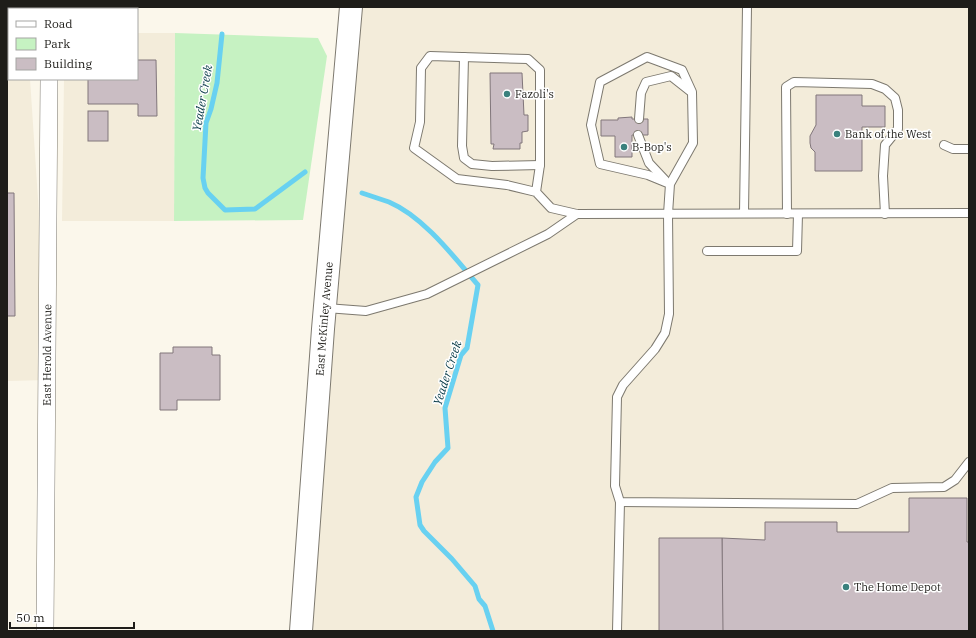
<svg xmlns="http://www.w3.org/2000/svg" width="976" height="638" viewBox="0 0 976 638" font-family="'IBM Plex Serif',serif">
<rect width="100%" height="100%" fill="#fbf7eb"/>
<g fill="#f3ecda">
<polygon points="351,7 969,7 969,631 301,631"/>
<polygon points="7,27 9,27 9,79 30,79 47,334 47,380 7,381"/>
<polygon points="137,33 175,33 174,221 62,221 64,79 137,79"/>
</g>
<polygon fill="#c6f2c2" points="175,33 318,38 327,56 303,220 174,221"/>
<g fill="none" stroke-linecap="round" stroke-linejoin="round">
<g stroke="#68d1f1" stroke-width="5">
<polyline points="222,34 217,83 211,109 206,123 203,178 205,188 208,193 225,210 255,209 305,172"/>
<path d="M362,193c9,3 18,6 27,9 35,15 65,55 89,83l-11,63 -6,7 -16,53 3,40 -13,14 -13,20 -6,15 4,28 4,6 28,28 23,27 4,13 6,7 8,25"/>
</g>
</g>
<g fill="#cabdc3" stroke="#81767b">
<polygon points="137,60 156,60 157,116 138,116 138,104 88,104 88,79 137,79"/>
<polygon points="490,73 522,73 524,115 528,115 528,131 522,132 522,143 520,143 520,149 493,149 494,144 491,144"/>
<polygon points="816,95 862,95 862,106 885,106 885,127 862,127 862,171 815,171 815,152 811,148 810,143 810,136 816,125"/>
<rect x="88" y="111" width="20" height="30"/>
<polygon points="632,117 632,119 648,119 648,135 632,135 632,157 615,157 615,136 601,136 601,120 618,120 618,118"/>
<polygon points="7,193 14,193 15,316 7,316"/>
<polygon points="173,347 212,347 212,355 220,355 220,400 177,400 177,410 160,410 160,353 173,353"/>
<polygon points="909,498 967,498 967,542 969,542 969,631 722,631 722,538 765,540 765,522 837,522 837,532 909,532"/>
<polygon points="659,538 722,538 723,631 659,631"/>
</g>
<g fill="none" stroke-linecap="round" stroke-linejoin="round">
<defs>
<g id="lane">
<polyline points="464,57 462,146 464,158 472,164 492,166 540,165"/>
<polyline points="639,119 641,93 646,82 671,76 690,91"/>
<polyline points="638,135 649,163 665,180"/>
<polyline points="944,145 953,149 969,149"/>
<polyline points="670,184 648,175 600,164 591,125 600,82 647,57 682,70 692,92 693,143 670,184 668,214 669,314 665,333 655,349 623,385 617,397 615,486 620,502 857,504 892,488 944,487 955,480 969,462"/>
<polyline points="536,192 540,165 540,70 528,59 430,56 421,68 420,122 414,148 457,179 507,185 536,192 551,208 577,214 969,213"/>
<polyline points="744,213 747,7"/>
<polyline points="787,214 786,87 794,82 872,84 885,89 895,98 898,110 898,129 885,145 883,176 885,214"/>
<polyline points="707,251 797,251 798,214"/>
<polyline points="326,308 366,311 427,294 548,234 577,214"/>
<polyline points="617,631 620,502"/>
</g>
<g id="street">
<polyline points="50,9 50,7"/>
<path id="s1" d="M45,631l4,-552"/>
</g>
<g id="secondary">
<path id="s2" d="M301,631l22,-302 28,-322"/>
</g>
</defs>
<use href="#lane" stroke="#7d796f" stroke-width="10"/>
<use href="#street" stroke="#7d796f" stroke-width="18"/>
<use href="#secondary" stroke="#7d796f" stroke-width="24"/>
<use href="#lane" stroke="#fff" stroke-width="8"/>
<use href="#street" stroke="#fff" stroke-width="17"/>
<use href="#secondary" stroke="#fff" stroke-width="22"/>
</g>
<g fill="#3a817d" stroke="#fff" stroke-width="1.5">
<circle cx="507" cy="94" r="4"/>
<circle cx="837" cy="134" r="4"/>
<circle cx="624" cy="147" r="4"/>
<circle cx="846" cy="587" r="4"/>
</g>
<g text-anchor="middle" dominant-baseline="central" stroke-width="3" stroke-linejoin="round" paint-order="stroke">
<g font-size="11" fill="#1e1d19" stroke="#fff" text-anchor="start">
<text x="515" y="94">Fazoli's</text>
<text x="845" y="134">Bank of the West</text>
<text x="632" y="147">B-Bop's</text>
<text x="854" y="587">The Home Depot</text>
</g>
<g font-size="11" fill="#1e1d19" stroke="#fff">
<text stroke="none"><textPath href="#s2" startOffset="313">East McKinley Avenue</textPath></text>
<text stroke="none"><textPath href="#s1" startOffset="276">East Herold Avenue</textPath></text>
</g>
<g font-size="12" font-style="italic" fill="#063946" stroke="#fff">
<text transform="translate(202 98) rotate(-80)">Yeader Creek</text>
<text transform="translate(447 373) rotate(-72)">Yeader Creek</text>
</g>
</g>
<rect width="976" height="638" fill="none" stroke="#1e1d19" stroke-width="16"/>
<rect x="8" y="8" width="130" height="72" fill="#ffffff" stroke="#a5a5a3"/>
<rect x="16" y="21" width="20" height="6" fill="#ffffff" stroke="#a5a5a3"/>
<text x="44" y="28" font-size="12" fill="#1e1d19">Road</text>
<rect x="16" y="38" width="20" height="12" fill="#c6f2c2" stroke="#a5a5a3"/>
<text x="44" y="48" font-size="12" fill="#1e1d19">Park</text>
<rect x="16" y="58" width="20" height="12" fill="#cabdc3" stroke="#a5a5a3"/>
<text x="44" y="68" font-size="12" fill="#1e1d19">Building</text>
<path d="M10 622v6h124v-6" fill="none" stroke="#1e1d19" stroke-width="2"/>
<text x="16" y="622" font-size="12" fill="#1e1d19" stroke="#ffffff" stroke-width="3" paint-order="stroke">50 m</text>
</svg>
